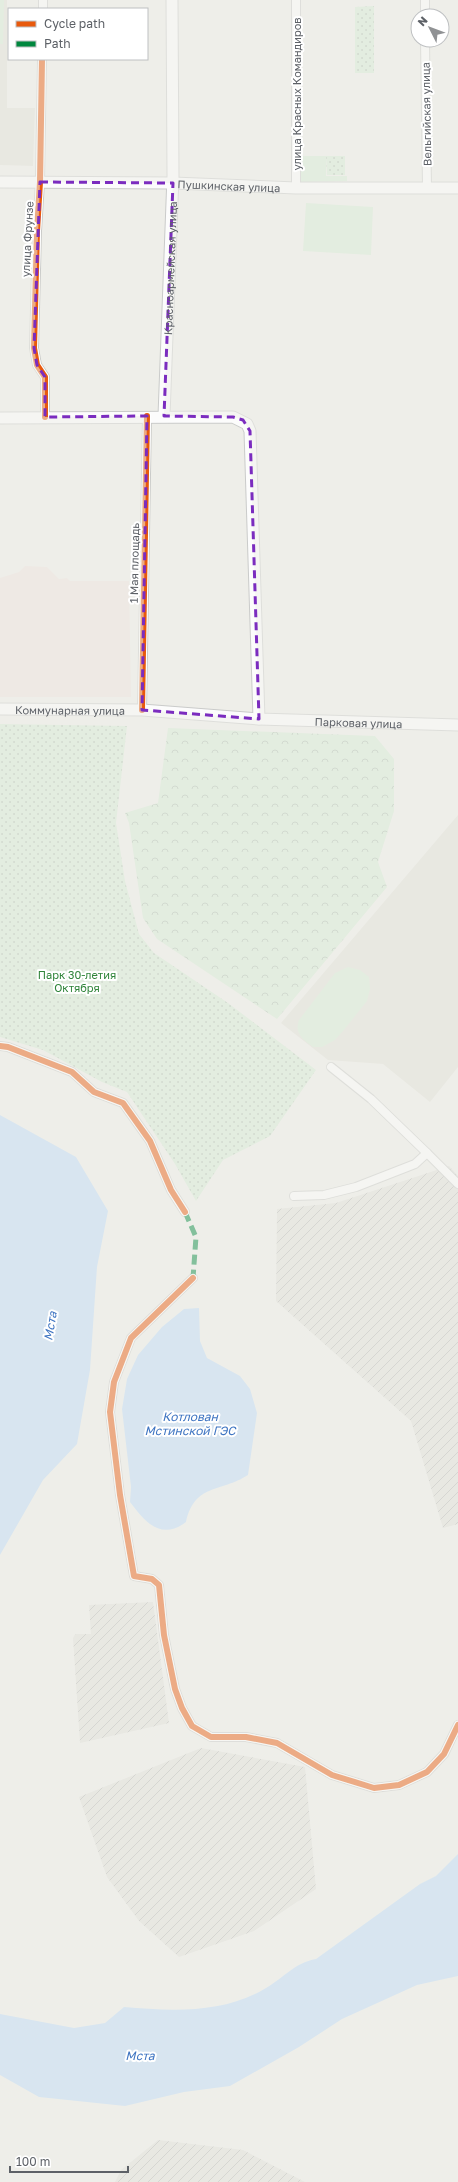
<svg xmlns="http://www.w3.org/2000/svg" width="458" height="2182" viewBox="0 0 458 2182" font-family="'Golos Text',sans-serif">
<defs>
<pattern id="industrial-furrows" width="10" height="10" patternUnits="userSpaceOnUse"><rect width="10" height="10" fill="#dfdfda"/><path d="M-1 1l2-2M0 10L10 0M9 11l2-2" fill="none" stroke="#b8b8b5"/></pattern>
<pattern id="forest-crowns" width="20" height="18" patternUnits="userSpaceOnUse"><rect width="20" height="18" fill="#d5ebd5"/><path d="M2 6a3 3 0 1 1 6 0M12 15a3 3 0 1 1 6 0" fill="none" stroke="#b0c2b1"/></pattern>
<pattern id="park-dots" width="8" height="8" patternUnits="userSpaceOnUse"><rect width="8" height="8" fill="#d5ebd5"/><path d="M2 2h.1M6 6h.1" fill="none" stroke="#b0c2b1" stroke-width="1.8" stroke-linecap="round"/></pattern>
</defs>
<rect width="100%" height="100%" fill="#eeeee9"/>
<g fill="url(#industrial-furrows)">
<polygon points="449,1166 458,1176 458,1524 443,1528 411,1421 276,1301 277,1209 336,1203"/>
<polygon points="153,1602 169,1723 80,1743 73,1638 76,1634 91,1634 89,1605"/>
<polygon points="201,1748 305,1767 316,1889 254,1931 179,1957 139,1921 107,1877 79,1797"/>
<polygon points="158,2140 243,2150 305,2182 115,2182 121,2170"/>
</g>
<g fill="#e1e0d8">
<polygon points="0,0 7,0 7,108 35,108 33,166 0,165"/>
<polygon points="458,815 458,1067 430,1102 383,1064 328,1060 281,1023"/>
</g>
<polygon fill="#ede2de" points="25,566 47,567 59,579 67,578 70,581 129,581 131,697 0,697 0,578 19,572"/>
<g fill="#d5ebd5">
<polygon points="0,0 4,0 3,44 0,44"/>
<polygon points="301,156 326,156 326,176 347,176 347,181 301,182"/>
<polygon points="306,203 373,207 371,255 303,251"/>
<path d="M348,967l12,3 9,7 1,12 -3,12 -24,30 -8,9 -13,7h-9c-10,-7 -19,-14 -14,-27l36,-47z"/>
</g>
<polygon fill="url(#forest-crowns)" points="168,728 375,736 394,759 394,811 378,862 387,887 277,1019 157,939 143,918 129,823 125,813 158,803"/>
<g fill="url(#park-dots)">
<polygon points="374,6 374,73 355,73 355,7"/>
<polygon points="326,156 345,156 345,175 327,175"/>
<polygon points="0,724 127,726 116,823 125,881 139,934 154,953 228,1003 316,1070 270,1136 223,1160 196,1201 175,1164 127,1092 102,1082 43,1050 0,1037"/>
</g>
<g fill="#bddaf8">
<polygon points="0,1115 76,1157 108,1211 97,1267 90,1370 77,1444 43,1480 0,1555"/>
<path d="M199,1308l1,33 7,17 33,18 10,13 7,24 -9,62c-28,18 -53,8 -62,47 -25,19 -41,0 -56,-20l1,-15 -9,-78 5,-30 11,-24 24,-28 22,-18z"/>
<path d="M458,1854v122l-41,9 -75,34 -43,28 -69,39 -46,6 -59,14 -86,-9 -39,-22v-61l74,14 31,-5 19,-16c48,4 99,7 142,-19 19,-11 28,-25 50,-29l104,-75 16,-8z"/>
</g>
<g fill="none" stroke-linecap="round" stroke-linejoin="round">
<defs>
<g id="street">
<polyline points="425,0 425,16"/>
<polyline points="43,9 43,0"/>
<polyline points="425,40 427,188"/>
<polyline points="42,59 40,182 37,231 34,348 37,365 45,377 45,417"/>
<polyline points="296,188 296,0"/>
<polyline points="142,710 147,416"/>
<polyline points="0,1046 8,1047 72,1072 94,1092 123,1103 150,1141 171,1190 185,1212"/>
<polyline points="331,1067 371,1099 427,1153"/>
<polyline points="294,1196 324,1195 356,1187 415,1164 427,1153 458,1184"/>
<polyline points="193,1278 131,1338 114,1382 110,1412 120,1495 134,1576 152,1579 159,1585 164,1635 175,1689 182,1708 192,1726 211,1737 246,1737 277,1743 332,1775 374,1788 399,1785 427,1772 444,1754 458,1725"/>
</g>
<g id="secondary">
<path id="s1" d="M0,182l173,1 123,5h162"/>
<path id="s2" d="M164,416l9,-240 -1,-176"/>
<polyline points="0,418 233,417 247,424 250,431 259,719"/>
<path id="s3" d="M0,709l142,1 117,9 199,6"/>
</g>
</defs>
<use href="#street" stroke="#cacbc9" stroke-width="10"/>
<use href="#secondary" stroke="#cacbca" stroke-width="13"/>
<use href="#street" stroke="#fcfcfc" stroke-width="8"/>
<use href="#secondary" stroke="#fcfcfc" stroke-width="11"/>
<polyline stroke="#00873e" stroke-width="5" stroke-dasharray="10 5" stroke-linecap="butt" points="185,1212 196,1237 193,1278"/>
<defs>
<g id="cycleway">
<polyline points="42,59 40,182 37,231 34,348 37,365 45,377 45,417"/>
<polyline points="142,710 147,416"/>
<polyline points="0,1046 8,1047 72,1072 94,1092 123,1103 150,1141 171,1190 185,1212"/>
<polyline points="193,1278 131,1338 114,1382 110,1412 120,1495 134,1576 152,1579 159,1585 164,1635 175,1689 182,1708 192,1726 211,1737 246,1737 277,1743 332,1775 374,1788 399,1785 427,1772 444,1754 458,1725"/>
</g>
</defs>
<use href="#cycleway" stroke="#fff" stroke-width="8"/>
<use href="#cycleway" stroke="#e8590c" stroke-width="6"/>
</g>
<path d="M0 0H458V2182H0ZM40,182l133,1 -9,233 69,1 10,3 7,11 9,288 -117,-9 5,-294 -102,1v-40l-8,-12 -3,-17z" fill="#eeeee9" fill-opacity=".55" fill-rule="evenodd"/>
<path fill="none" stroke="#7b2cbf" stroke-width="3" stroke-dasharray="8 5" stroke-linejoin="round" d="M40,182l133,1 -9,233 69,1 10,3 7,11 9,288 -117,-9 5,-294 -102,1v-40l-8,-12 -3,-17z"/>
<g text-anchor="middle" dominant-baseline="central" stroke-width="4" stroke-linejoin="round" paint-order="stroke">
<g font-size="11" fill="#5d6167" stroke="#fff">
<text transform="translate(296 94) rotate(-90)">улица Красных Командиров</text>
<text transform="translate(426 114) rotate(-91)">Вельгийская улица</text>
<text stroke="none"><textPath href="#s1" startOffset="229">Пушкинская улица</textPath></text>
<text transform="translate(27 239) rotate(-87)">улица Фрунзе</text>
<text stroke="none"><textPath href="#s2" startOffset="148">Красноармейская улица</textPath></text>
<text transform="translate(134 563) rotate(-89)">1 Мая площадь</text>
<text stroke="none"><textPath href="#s3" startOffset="70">Коммунарная улица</textPath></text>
<text stroke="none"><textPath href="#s3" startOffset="359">Парковая улица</textPath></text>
</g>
<g font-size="11" fill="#30843a" stroke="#fff">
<text x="77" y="974">Парк 30-летия<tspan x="77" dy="13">Октября</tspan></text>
</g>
<g font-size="12" font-style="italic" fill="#3f75c2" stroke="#fff">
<text transform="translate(50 1326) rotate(-80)">Мста</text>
<text x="190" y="1416">Котлован<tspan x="190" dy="14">Мстинской ГЭС</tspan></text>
<text x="140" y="2055">Мста</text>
</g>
</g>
<rect x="8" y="8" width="140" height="52" fill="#ffffff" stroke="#bec0c2"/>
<rect x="16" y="21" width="20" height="6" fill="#e8590c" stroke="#bec0c2"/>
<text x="44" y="28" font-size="12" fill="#5d6167">Cycle path</text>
<rect x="16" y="41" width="20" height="6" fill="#00873e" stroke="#bec0c2"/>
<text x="44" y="48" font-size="12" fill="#5d6167">Path</text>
<g transform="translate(430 28) rotate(312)"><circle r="19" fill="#ffffff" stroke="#bec0c2"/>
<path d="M0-3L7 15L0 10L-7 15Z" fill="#909294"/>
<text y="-6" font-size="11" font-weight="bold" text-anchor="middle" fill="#5d6167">N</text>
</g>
<path d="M10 2166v6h118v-6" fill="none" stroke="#5d6167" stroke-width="2"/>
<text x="16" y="2166" font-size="12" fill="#5d6167" stroke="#ffffff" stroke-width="3" paint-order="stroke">100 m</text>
</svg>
